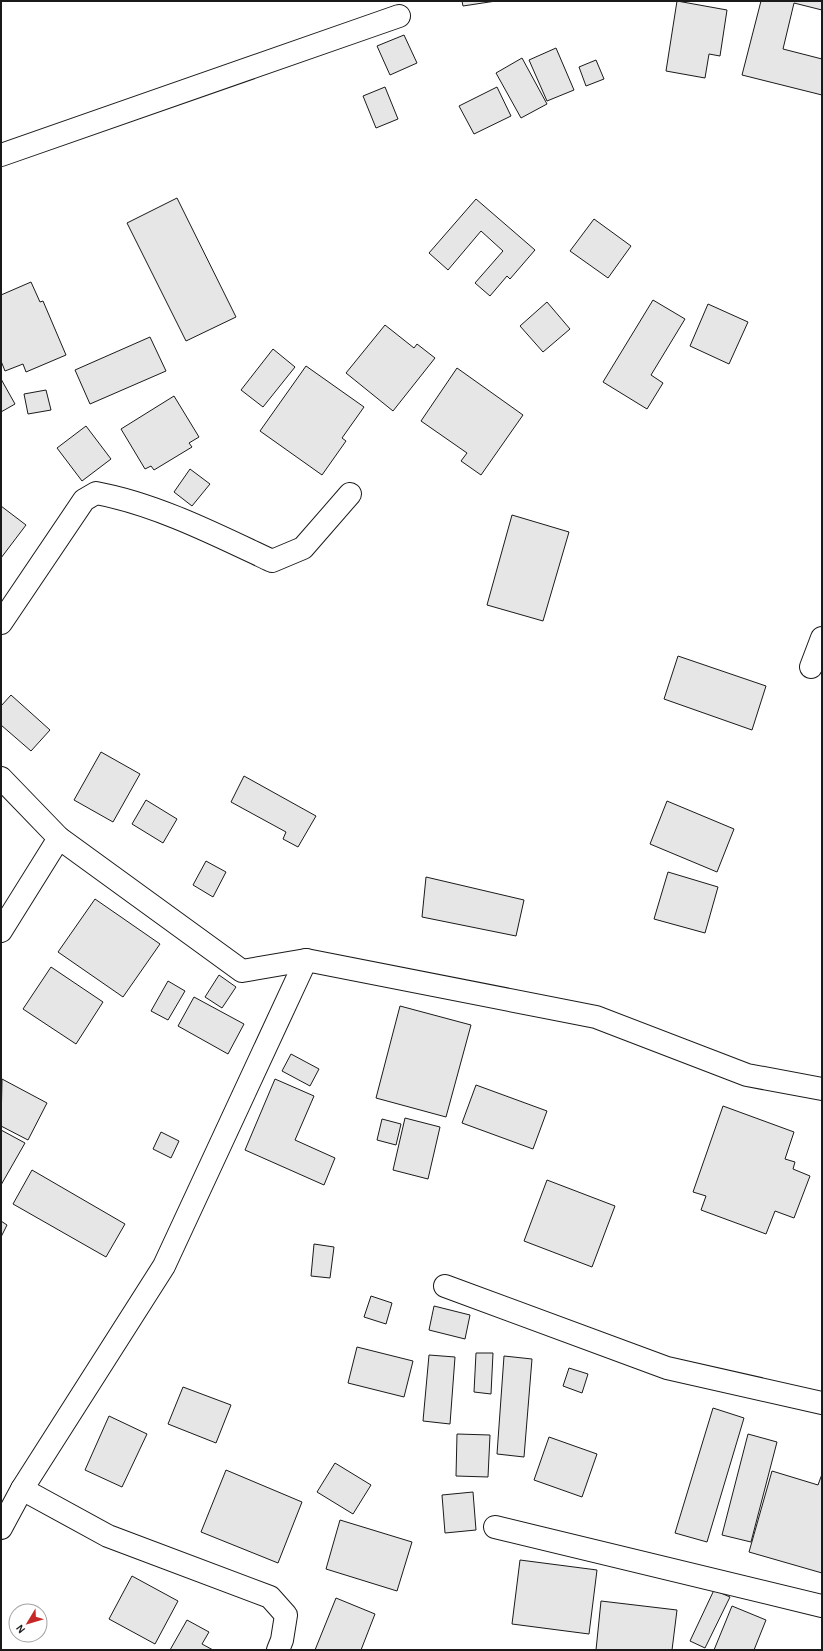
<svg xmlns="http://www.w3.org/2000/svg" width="823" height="1651" viewBox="0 0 823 1651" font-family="'Alegreya Sans',sans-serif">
<rect width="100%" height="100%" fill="#fff"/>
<g fill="#e6e6e6" stroke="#1a1a1a">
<polygon points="462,1 496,1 463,6"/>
<polygon points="677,1 727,10 720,56 709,54 705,78 666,71"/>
<polygon points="761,1 822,1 822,10 794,3 783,49 822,59 822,95 742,75"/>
<polygon points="404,35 417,63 390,75 377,46"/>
<polygon points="556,48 574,90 547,101 529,60"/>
<polygon points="522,58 547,104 521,118 496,73"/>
<polygon points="596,60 604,79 586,86 579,67"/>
<polygon points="385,87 398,119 376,128 363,96"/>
<polygon points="497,87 511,116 474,134 459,106"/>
<polygon points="177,198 236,317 186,341 127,223"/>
<polygon points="476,199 535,250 510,279 507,276 490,296 475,283 503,251 481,231 448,270 429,253"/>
<polygon points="594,219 631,246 608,278 570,251"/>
<polygon points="31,282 40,302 43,301 66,355 26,372 23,364 5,371 1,361 1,295"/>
<polygon points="653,300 685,319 651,375 663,383 647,409 603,382"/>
<polygon points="547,302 570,329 543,352 520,326"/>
<polygon points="708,304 748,322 729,364 690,346"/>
<polygon points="385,325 414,348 417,344 435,358 393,411 346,373"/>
<polygon points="150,337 166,371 90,404 75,370"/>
<polygon points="273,349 295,367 263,407 241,390"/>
<polygon points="306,366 364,407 342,438 346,441 322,475 260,431"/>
<polygon points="457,368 523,415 481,475 461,461 467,453 421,421"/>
<polygon points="1,379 15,404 1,412"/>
<polygon points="46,390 51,410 28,414 24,394"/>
<polygon points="174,396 199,437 189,443 192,447 154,470 151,466 145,469 121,429"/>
<polygon points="86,426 111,459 82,481 57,448"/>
<polygon points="190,469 210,484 192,506 174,492"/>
<polygon points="1,506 26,525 1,558"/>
<polygon points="512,515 569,532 543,621 487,605"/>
<polygon points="678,656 766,686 752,730 664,699"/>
<polygon points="11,695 50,730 31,751 1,725 1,706"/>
<polygon points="101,752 140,774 113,822 74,800"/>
<polygon points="244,776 316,816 298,847 283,839 286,832 231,802"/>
<polygon points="146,800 177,819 163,843 132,824"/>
<polygon points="667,801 734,829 717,872 650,844"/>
<polygon points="206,861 226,872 213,897 193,885"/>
<polygon points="668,872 718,887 705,933 654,919"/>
<polygon points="426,877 524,900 516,936 422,917"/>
<polygon points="95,899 160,944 123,997 58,952"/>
<polygon points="51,967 103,1002 76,1044 23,1009"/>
<polygon points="219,975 236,987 222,1008 205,997"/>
<polygon points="168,981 185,991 168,1020 151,1011"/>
<polygon points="194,997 244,1024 228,1054 178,1026"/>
<polygon points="400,1006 471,1025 446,1117 376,1098"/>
<polygon points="291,1054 319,1069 310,1086 282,1071"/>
<polygon points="2,1079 47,1103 28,1140 1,1126"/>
<polygon points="275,1079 314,1096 295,1140 335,1158 324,1185 245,1150"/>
<polygon points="476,1085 547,1111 533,1149 462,1123"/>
<polygon points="723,1106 794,1132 785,1159 795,1162 793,1169 810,1176 794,1218 775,1211 766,1234 701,1210 706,1196 693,1192"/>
<polygon points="405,1118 440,1127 428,1179 393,1170"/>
<polygon points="382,1119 401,1124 396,1145 377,1140"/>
<polygon points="1,1130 25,1143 1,1185"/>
<polygon points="161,1132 179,1141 171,1158 153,1149"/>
<polygon points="32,1170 125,1224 106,1257 13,1204"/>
<polygon points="547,1180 615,1206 592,1267 524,1241"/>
<polygon points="1,1221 7,1225 1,1237"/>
<polygon points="314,1244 334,1247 330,1278 311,1276"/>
<polygon points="371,1296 392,1303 386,1324 364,1317"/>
<polygon points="434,1306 470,1315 465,1339 429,1330"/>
<polygon points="357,1347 413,1361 404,1397 348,1383"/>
<polygon points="476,1353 493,1353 491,1394 474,1392"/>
<polygon points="429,1355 455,1357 450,1424 423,1421"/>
<polygon points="504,1356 532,1359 524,1457 497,1454"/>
<polygon points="569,1368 588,1374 582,1393 563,1386"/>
<polygon points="183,1387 231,1405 216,1443 168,1424"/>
<polygon points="713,1408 744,1418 707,1542 675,1533"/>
<polygon points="109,1416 147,1434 122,1487 85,1470"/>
<polygon points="457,1434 490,1435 488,1477 456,1476"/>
<polygon points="748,1434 777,1442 751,1542 722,1535"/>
<polygon points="549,1437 597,1454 582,1497 534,1480"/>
<polygon points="335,1463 371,1485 353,1514 317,1492"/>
<polygon points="226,1470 302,1502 278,1563 201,1532"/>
<polygon points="772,1471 818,1485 822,1474 822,1573 749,1552"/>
<polygon points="473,1492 476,1530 445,1533 442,1495"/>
<polygon points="340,1520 412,1542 397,1591 326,1569"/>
<polygon points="520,1560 597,1570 589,1634 512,1624"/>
<polygon points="132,1576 178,1601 155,1644 109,1619"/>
<polygon points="714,1590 730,1597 705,1648 690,1641"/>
<polygon points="336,1598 375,1614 361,1650 315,1650"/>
<polygon points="601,1601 677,1610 672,1650 596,1650"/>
<polygon points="732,1606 766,1620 754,1650 714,1650"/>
<polygon points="187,1620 209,1632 202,1644 213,1650 170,1650"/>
</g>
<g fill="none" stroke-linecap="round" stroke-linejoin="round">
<defs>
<g id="street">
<polyline points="1,155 399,16"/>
<path d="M1,623l83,-123 12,-7c60,11 121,42 176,68l31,-13 47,-54"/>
<polyline points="811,667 822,638"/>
<polyline points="1,778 59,838 242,971 306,960 596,1017 747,1075 822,1089"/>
<polyline points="1,931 59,838"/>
<polyline points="445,1286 667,1368 822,1403"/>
<polyline points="22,1489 108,1536 270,1597 286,1615 282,1640 278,1650"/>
<polyline points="495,1527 822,1606"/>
<polyline points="1,1528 22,1489 164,1266 306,960"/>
</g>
</defs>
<use href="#street" stroke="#1a1a1a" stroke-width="24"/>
<use href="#street" stroke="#fff" stroke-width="22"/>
</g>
<rect width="823" height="1651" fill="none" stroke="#1a1a1a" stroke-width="4"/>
<g transform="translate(28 1623) rotate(232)"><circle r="19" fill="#ffffff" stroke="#a3a3a3"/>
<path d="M0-3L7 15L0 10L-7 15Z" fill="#c62828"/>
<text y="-6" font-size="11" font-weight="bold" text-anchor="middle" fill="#1a1a1a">N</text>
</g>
</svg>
